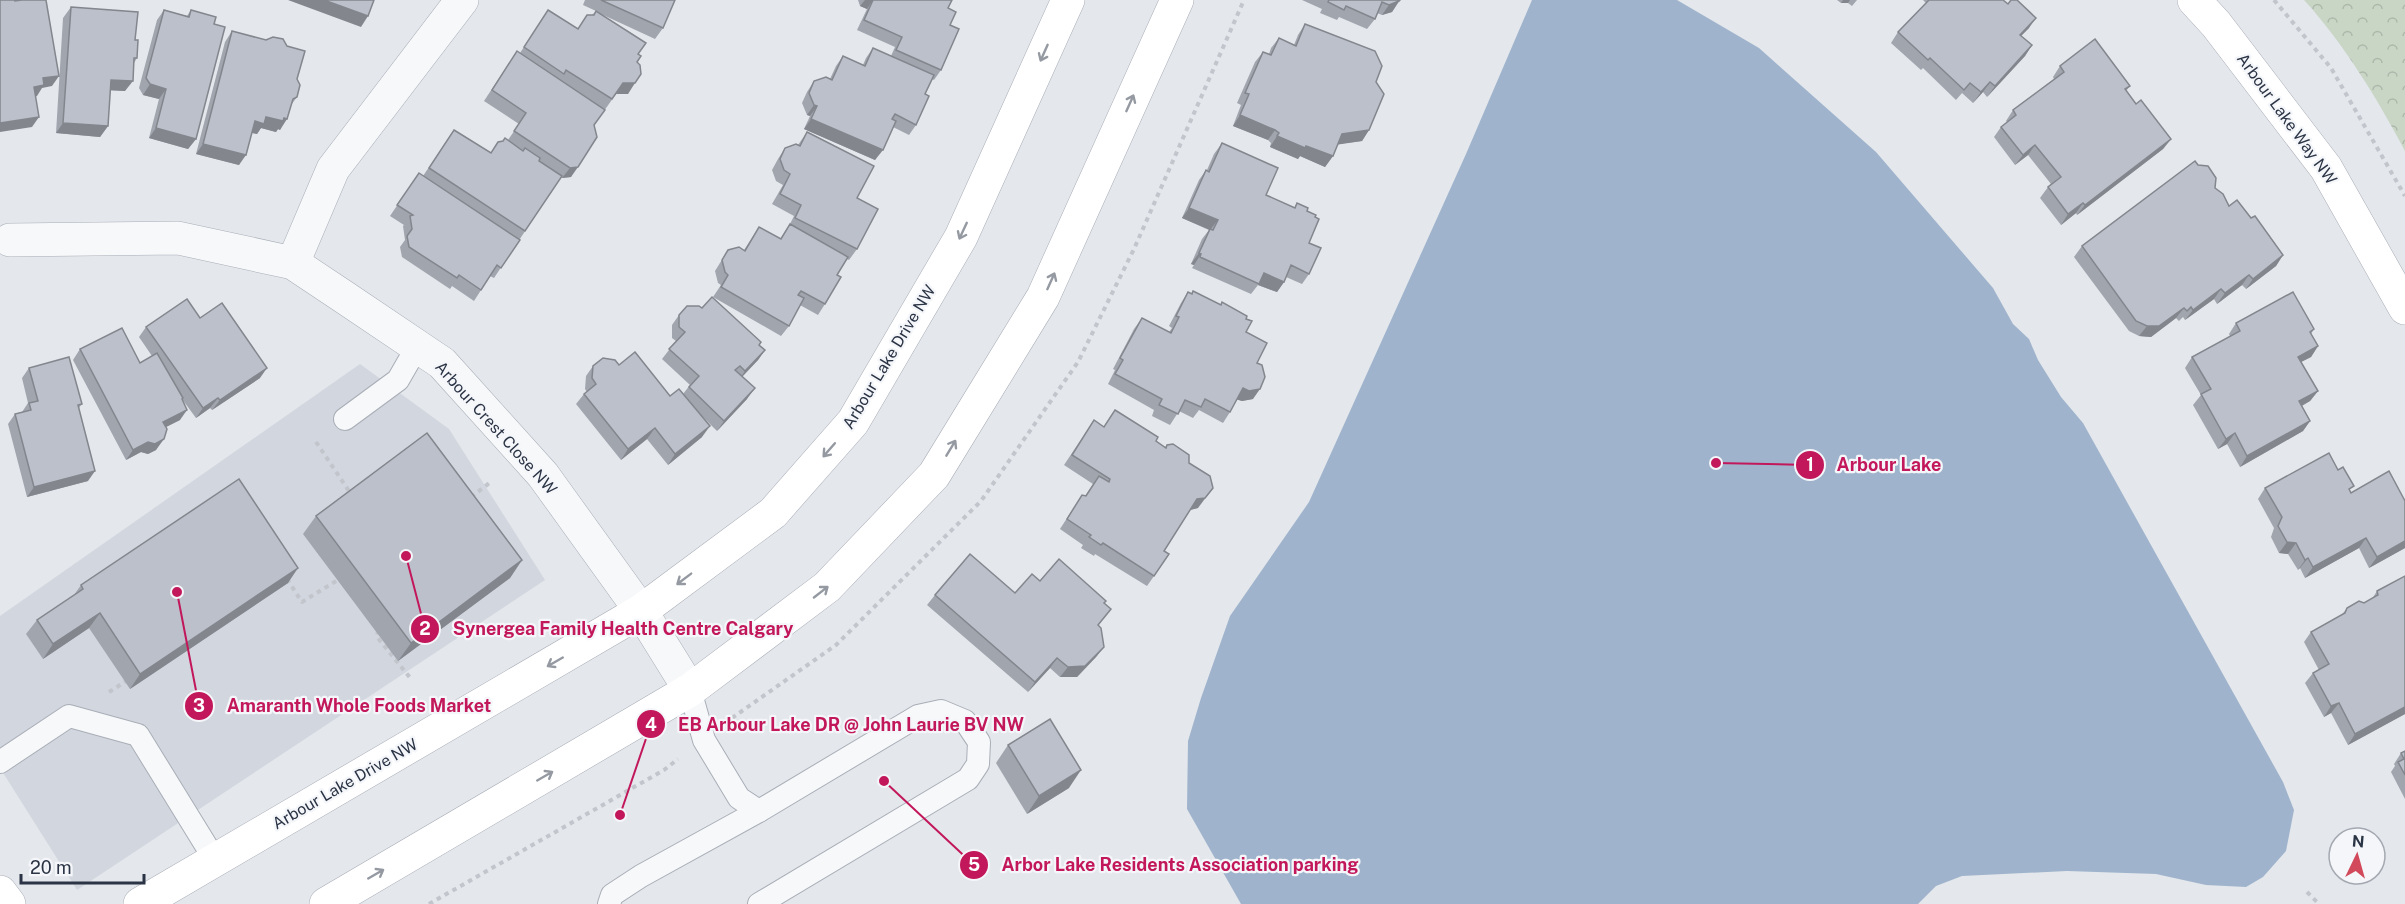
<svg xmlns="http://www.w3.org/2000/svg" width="2405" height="904" viewBox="0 0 2405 904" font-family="'Public Sans',sans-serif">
<defs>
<pattern id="park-crowns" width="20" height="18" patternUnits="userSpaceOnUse" patternTransform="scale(1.5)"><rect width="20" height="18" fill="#c9d6c5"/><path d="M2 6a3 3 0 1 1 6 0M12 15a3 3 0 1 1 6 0" fill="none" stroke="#adb8ab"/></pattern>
</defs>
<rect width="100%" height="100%" fill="#e4e7ec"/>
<polygon fill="#d2d6de" points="360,364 449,429 545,580 77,890 0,768 0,616"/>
<path fill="url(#park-crowns)" d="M2304,0h101v151c-28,-53 -61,-107 -101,-151z"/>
<polygon fill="#9fb4cc" points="1532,0 1677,0 1759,48 1876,152 1993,288 2013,324 2029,339 2038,360 2061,397 2083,423 2283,782 2294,810 2286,851 2263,877 2246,887 2206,885 2156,874 2067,871 1962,876 1936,886 1918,904 1241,904 1187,809 1188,741 1201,698 1230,616 1309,502 1466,154"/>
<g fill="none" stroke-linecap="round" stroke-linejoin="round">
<defs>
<g id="lane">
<polyline points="345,419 398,380 417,347"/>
<polyline points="690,690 704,740 739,798 759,811"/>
<polyline points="0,762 69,716 138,735 215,860"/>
<polyline points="609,904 612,895 641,876 759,811 918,716 941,711 965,721 979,742 978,764 968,779 759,904"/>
</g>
<g id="street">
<polyline points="10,240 178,238 293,263 344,297 442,363 543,475 641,611 690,690"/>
<polyline points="293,263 333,169 462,0"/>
</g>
<g id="secondary">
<polyline points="2194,0 2216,24 2326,168 2405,308"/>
<polyline points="0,892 9,904"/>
<polyline points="140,904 641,611 773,513 853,422 961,237 1068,0"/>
<polyline points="326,904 690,690 827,587 934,475 1043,297 1177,0"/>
</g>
</defs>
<use href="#lane" stroke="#a9aeb7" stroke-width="24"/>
<use href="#street" stroke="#a9aeb7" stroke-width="34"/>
<use href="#secondary" stroke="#a9aeb7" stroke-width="34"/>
<g stroke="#c2c5cb" stroke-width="4" stroke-dasharray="4.5 4.5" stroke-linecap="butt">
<polyline points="2274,0 2331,68 2405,196"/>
<polyline points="316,442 351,494"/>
<polyline points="471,497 492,481"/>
<polyline points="287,579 302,602 341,578"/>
<polyline points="378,630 377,637 412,680"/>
<polyline points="109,692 128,680"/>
<polyline points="732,718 836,645 981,501 1078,362 1134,249 1244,0"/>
<polyline points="2307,892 2319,904"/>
<polyline points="429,904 664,770 678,759"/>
</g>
<use href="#lane" stroke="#f7f8fa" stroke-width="22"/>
<use href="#street" stroke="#f7f8fa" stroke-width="33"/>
<use href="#secondary" stroke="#fff" stroke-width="33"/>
</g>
<g fill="#a1a5ae">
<polygon points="585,0 675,0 663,28 655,39 601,14 638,54 637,62 628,94 616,94 594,125 571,177 562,178 561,177 494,278 490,276 474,301 452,286 450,289 402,257 400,247 405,240 403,226 404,225 390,216 419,173 423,176 454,130 491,153 503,141 508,140 519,124 484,101 517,51 520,53 548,10 578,29 596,11 583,5"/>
<polygon points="858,0 952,0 948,8 950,25 941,70 934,80 932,79 925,94 916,125 909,135 893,127 875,160 804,129 810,116 807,115 802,103 807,92 814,81 830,79 836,66 843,56 863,65 866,58 873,48 891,56 895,47 857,30 867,9 860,6"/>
<polygon points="1302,0 1400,0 1392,12 1382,15 1377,13 1375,19 1367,29 1339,17 1337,20 1320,13 1322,9"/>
<polygon points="1837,0 1857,0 1852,6 1848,3 1841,3"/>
<polygon points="1923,0 2003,0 2029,28 2021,36 2032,45 2025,56 1987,97 1983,92 1973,103 1962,93 1956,100 1923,68 1921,70 1891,43 1898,32 1926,3"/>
<polygon points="71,7 135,40 137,58 134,63 125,91 110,90 108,126 100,137 56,133 63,18"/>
<polygon points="164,10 187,16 191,10 214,24 196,139 188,149 149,138 159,99 143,95 139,88 157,20"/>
<polygon points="1305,24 1376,82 1369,130 1362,141 1338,144 1333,156 1325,167 1300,156 1298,159 1270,147 1271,143 1268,140 1233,126 1241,105 1237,103 1255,62 1263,52 1269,54 1271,48 1279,38 1294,45 1298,35"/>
<polygon points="232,31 297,79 297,97 291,105 280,130 278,129 276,132 261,128 257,134 252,133 239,165 196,154 225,42"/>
<polygon points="2060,66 2130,86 2126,91 2136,104 2171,139 2163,149 2077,215 2076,213 2061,225 2040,198 2048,187 2051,184 2028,155 2015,165 1994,137 2001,127 2007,122 2006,121 2013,110 2054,79 2053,77"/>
<polygon points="807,132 857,198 857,249 849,260 847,259 837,275 825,304 818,315 800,305 789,326 781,336 713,297 721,285 718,283 715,271 728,250 744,250 759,227 780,239 790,224 794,216 772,204 783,185 776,181 772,170 778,159 785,148 798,145"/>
<polygon points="1222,143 1266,195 1294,208 1297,203 1307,211 1309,274 1302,284 1286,277 1284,282 1277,292 1258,285 1251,294 1192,268 1194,265 1191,264 1202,239 1209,230 1182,218 1199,180 1206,170 1207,170 1214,154"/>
<polygon points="2215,188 2229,206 2251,218 2283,255 2276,266 2246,289 2242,285 2217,304 2214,299 2185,320 2183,317 2179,321 2176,318 2151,337 2139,336 2129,331 2074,257 2082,246"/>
<polygon points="1193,291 1220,305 1222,302 1246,319 1246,332 1257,363 1253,399 1242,401 1237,399 1230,412 1223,423 1199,410 1193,418 1179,411 1170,425 1152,416 1154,410 1108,384 1115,370 1113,369 1134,329 1142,318 1169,332 1172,328 1169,326 1181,303 1188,292 1191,294"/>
<polygon points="679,315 759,345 765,350 758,360 742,377 747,399 717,431 702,416 702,437 668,465 647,439 621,460 576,404 584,394 587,392 585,389 586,376 593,366 619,365 670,396 683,394 690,385 662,359 676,341 672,338 672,325"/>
<polygon points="200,318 260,378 212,410 210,408 196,418 182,399 180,420 166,427 156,450 148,454 141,452 126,460 73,360 80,349 140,363 152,356 139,337 146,327"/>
<polygon points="2236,323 2314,329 2311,334 2318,346 2311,357 2301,362 2318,391 2310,401 2302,406 2310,421 2303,431 2240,467 2227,444 2218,449 2193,405 2201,395 2185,368 2192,357 2230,336 2229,334"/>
<polygon points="29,368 82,404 78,409 88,481 27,497 8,424 15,414 22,412 28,403 22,378"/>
<polygon points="1094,420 1104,427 1156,441 1165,447 1167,445 1189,463 1198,508 1190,510 1164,551 1154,576 1147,586 1095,554 1094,556 1081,548 1083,545 1060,529 1082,495 1085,496 1093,484 1064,465"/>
<polygon points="2265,488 2350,492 2405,548 2369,568 2359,548 2305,578 2300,568 2298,570 2288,554 2279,553 2271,537 2274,528 2258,499"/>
<polygon points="316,516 522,560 510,578 398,661 303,534"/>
<polygon points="2405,576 2405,714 2348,745 2331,713 2324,717 2305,683 2313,673 2319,670 2304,642 2311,632 2341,616 2347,608 2364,603 2372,599 2377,591"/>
<polygon points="1040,581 1104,603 1098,625 1104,647 1096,657 1077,677 1060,677 1050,668 1028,692 927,605 935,595 1015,593"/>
<polygon points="288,583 130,689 89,628 43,659 26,634 37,620 74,595 81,585"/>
<polygon points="1008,745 1069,788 1027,814 996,763"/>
<polygon points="2405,751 2405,799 2391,772 2395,766 2394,764 2401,753"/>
</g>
<g fill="#83868d">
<polygon points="288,0 324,0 368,16 361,27"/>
<polygon points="865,0 873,0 867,9 860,6"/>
<polygon points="1843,0 1850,0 1848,3 1841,3"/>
<polygon points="1399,1 1392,12 1382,15 1389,5"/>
<polygon points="2036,18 2029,28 2012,45 2020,35"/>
<polygon points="2032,45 2025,56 1987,97 1995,86"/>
<polygon points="59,76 52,86 42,88 37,96 27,98 34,87 43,78"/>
<polygon points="111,80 133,81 125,91 103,90"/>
<polygon points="1990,82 1983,92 1973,103 1981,92"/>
<polygon points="623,83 635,83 628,94 616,94"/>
<polygon points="150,84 166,89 159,99 143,95"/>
<polygon points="814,105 817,106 810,116 807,115"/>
<polygon points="1240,115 1275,130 1268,140 1233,126"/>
<polygon points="39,117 32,127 0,132 0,123"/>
<polygon points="266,117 287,119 280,130 278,129 276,132 261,128 257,134 248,132 255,121"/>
<polygon points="811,119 883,150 875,160 804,129"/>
<polygon points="63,123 108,126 100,137 56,133"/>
<polygon points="156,128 196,139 188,149 149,138"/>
<polygon points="1369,130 1362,141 1335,145 1342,134"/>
<polygon points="1277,136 1306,146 1333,156 1325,167 1300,156 1298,159 1270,147"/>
<polygon points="2171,139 2163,149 2077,215 2085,205"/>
<polygon points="203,144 246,155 239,165 196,154"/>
<polygon points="2035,145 2028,155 2015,165 2023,155"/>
<polygon points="578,167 571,177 562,178 570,168"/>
<polygon points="2083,203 2076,213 2061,225 2068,214"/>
<polygon points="1189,208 1218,220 1210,230 1182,218"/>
<polygon points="1199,253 1201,254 1194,265 1191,264"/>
<polygon points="2283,255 2276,266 2246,289 2253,279"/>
<polygon points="1264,273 1284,282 1277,292 1258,285"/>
<polygon points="2249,275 2242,285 2217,304 2225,293"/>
<polygon points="2221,289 2214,299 2185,320 2193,310"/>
<polygon points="2184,308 2176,318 2151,337 2139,336 2147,326"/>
<polygon points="2318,346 2311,357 2291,367 2298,357"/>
<polygon points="765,350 758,360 738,381 745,371"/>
<polygon points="267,368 260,378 212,410 220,400"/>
<polygon points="755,388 747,399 717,431 724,421"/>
<polygon points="1243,388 1260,389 1253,399 1242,401 1235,399"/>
<polygon points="2318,391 2310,401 2292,411 2299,401"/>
<polygon points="218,398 210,408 196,418 203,408"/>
<polygon points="187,410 180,420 156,432 163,422"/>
<polygon points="2310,421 2303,431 2240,467 2247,456"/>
<polygon points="710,426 702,437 668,465 675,454"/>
<polygon points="655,428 647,439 621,460 628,449"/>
<polygon points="2235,433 2227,444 2218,449 2226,439"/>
<polygon points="164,439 156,450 148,454 141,452 126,460 133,450 148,442"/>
<polygon points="95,471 88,481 27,497 34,487"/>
<polygon points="1213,488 1198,508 1190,510 1197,499"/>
<polygon points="2366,538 2359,548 2305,578 2313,567"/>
<polygon points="2405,541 2405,548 2369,568 2377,557"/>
<polygon points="2287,542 2296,543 2288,554 2279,553"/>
<polygon points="2308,558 2300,568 2298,570 2305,560"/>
<polygon points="522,560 510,578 398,661 411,643"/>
<polygon points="298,568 288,583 130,689 140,674"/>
<polygon points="100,613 89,628 43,659 53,644"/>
<polygon points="1104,647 1096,657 1077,677 1060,677 1068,667"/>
<polygon points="1057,658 1050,668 1028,692 1035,682"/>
<polygon points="2339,703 2331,713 2324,717 2331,706"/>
<polygon points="2405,707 2405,714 2348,745 2355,734"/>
<polygon points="1081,770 1069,788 1027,814 1039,796"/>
</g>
<g fill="#bbc0ca" stroke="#83868d" stroke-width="1.5">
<polygon points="0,0 15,0 15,1 22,0 46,0 59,76 43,78 44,85 34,87 39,117 0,123"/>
<polygon points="324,0 374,0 368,16"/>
<polygon points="601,0 675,0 663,28"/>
<polygon points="873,0 952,0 948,8 956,12 950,25 959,29 941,70 896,50 902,37 864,20"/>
<polygon points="1329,0 1400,0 1399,1 1389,5 1382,2 1375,19 1346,6 1344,10 1328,2"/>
<polygon points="1929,0 2003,0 2008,4 2011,0 2017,0 2036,18 2020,35 2032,45 1995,86 1990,82 1981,92 1970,83 1964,90 1930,58 1928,60 1898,32"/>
<polygon points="71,7 138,12 135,40 138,40 137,58 134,58 133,81 111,80 108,126 63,123"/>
<polygon points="164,10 189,17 191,10 216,17 214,24 225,27 196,139 156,128 166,89 150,84 146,78"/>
<polygon points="548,10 578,29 587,15 594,15 596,11 646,43 638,54 641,56 637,62 640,65 641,74 635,83 623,83 612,99 566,70 564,74 524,47"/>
<polygon points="1305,24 1375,51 1382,66 1376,82 1384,94 1369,130 1342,134 1333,156 1306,146 1305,148 1277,136 1279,133 1275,130 1240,115 1249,94 1245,93 1263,52 1271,55 1279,38 1296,46"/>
<polygon points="232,31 266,40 273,37 283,39 287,46 305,51 297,79 300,85 297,97 293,99 287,119 284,118 283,121 266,117 264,124 255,121 246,155 203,144"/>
<polygon points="2095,39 2130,86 2125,89 2136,104 2141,100 2171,139 2085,205 2083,203 2068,214 2048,187 2061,177 2035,145 2023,155 2001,127 2016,115 2013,110 2064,72 2060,66"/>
<polygon points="873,48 934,75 925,94 929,96 916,125 895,114 892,119 896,121 883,150 811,119 817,106 814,105 809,93 814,81 826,77 832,80 843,56 865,66"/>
<polygon points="517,51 605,110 594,125 597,137 578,167 570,168 514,131 526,113 492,90"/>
<polygon points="454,130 491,153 498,142 503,141 505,138 523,151 525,148 540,158 539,161 562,176 525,231 429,168"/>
<polygon points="807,132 874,166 857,198 878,209 857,249 795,218 801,205 780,194 790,174 784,170 780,159 785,148 796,144 800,146"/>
<polygon points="1222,143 1278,168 1266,195 1295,208 1297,203 1308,208 1307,211 1316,215 1315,217 1319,219 1309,243 1321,248 1309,274 1291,265 1284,282 1264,273 1259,284 1200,257 1201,254 1199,253 1210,229 1213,230 1218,220 1189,208 1206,170 1209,172"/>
<polygon points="2195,161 2198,165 2208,166 2216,178 2215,188 2223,194 2229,206 2237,200 2251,218 2255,216 2283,255 2253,279 2249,275 2225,293 2221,289 2193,310 2191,307 2187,311 2184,308 2159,326 2147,326 2136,321 2082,246"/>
<polygon points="419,173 520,240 501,268 497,265 481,290 459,275 457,278 409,247 407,236 412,229 410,216 413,215 397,205"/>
<polygon points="790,224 848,257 837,275 841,277 825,304 801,291 798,295 804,298 789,326 721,287 728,275 725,272 722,260 728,250 739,247 745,251 759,227 781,239"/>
<polygon points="1193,291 1221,305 1222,302 1247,316 1246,319 1252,321 1246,332 1267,343 1257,363 1262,365 1265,377 1260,389 1249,391 1243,388 1230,412 1205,399 1201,407 1185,400 1178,414 1159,405 1162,399 1115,374 1123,360 1120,358 1142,318 1171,333 1179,317 1176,316 1188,292 1192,294"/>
<polygon points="2293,292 2314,329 2310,332 2318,346 2298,357 2318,391 2299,401 2310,421 2247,456 2235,433 2226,439 2201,394 2211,389 2192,357 2240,331 2236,323"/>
<polygon points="712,297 761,342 759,345 765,350 745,371 740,366 735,370 755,388 724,421 689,387 699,376 669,349 685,332 679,327 679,315 687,306 699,306 702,308"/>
<polygon points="187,299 200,318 222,303 267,368 220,400 218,398 203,408 146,327"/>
<polygon points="122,328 140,363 157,353 183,398 182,399 187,410 163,422 167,429 164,439 155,444 148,442 133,450 80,349"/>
<polygon points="635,352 670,396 679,389 710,426 675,454 655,428 628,449 584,394 596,384 592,378 593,366 603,358 615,360 619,365"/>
<polygon points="69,357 82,404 78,405 95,471 34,487 15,414 31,410 29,403 38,401 29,368"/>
<polygon points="1115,410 1158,437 1156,441 1166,448 1167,445 1173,444 1189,455 1189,463 1210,476 1213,488 1205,498 1197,499 1164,551 1169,554 1154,576 1103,543 1101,545 1089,537 1091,535 1067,519 1082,495 1086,496 1099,476 1109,482 1110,479 1072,455 1094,420 1104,427"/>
<polygon points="427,433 522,560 411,643 316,516"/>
<polygon points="2329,453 2338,470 2343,467 2354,486 2349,489 2351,493 2389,471 2405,501 2405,541 2377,557 2366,538 2313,567 2308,558 2305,560 2296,543 2287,542 2278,526 2282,517 2265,488"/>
<polygon points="239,479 298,568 140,674 100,613 53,644 37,620 83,589 81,585"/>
<polygon points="970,554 1015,593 1032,574 1040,581 1059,559 1106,601 1104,603 1111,609 1098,625 1101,628 1104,647 1085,666 1068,667 1057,658 1035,682 935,595"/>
<polygon points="2405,576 2405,707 2355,734 2339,703 2331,706 2313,673 2329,664 2311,632 2345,613 2347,608 2359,601 2364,603 2378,595 2377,591"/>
<polygon points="1050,719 1081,770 1039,796 1008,745"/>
<polygon points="2405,751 2405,775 2398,762 2404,759 2401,753"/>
</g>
<defs><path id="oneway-shaft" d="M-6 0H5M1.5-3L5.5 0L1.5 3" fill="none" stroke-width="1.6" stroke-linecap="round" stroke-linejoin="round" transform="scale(1.5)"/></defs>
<g stroke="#959aa2">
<use href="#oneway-shaft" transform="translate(1044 53) rotate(114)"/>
<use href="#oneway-shaft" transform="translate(1130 103) rotate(-66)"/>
<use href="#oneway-shaft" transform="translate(963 231) rotate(115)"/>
<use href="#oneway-shaft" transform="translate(1051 281) rotate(-66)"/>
<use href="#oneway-shaft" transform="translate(951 448) rotate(-59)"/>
<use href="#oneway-shaft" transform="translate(829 450) rotate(131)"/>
<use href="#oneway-shaft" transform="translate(684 579) rotate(143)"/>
<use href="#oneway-shaft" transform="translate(821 592) rotate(-38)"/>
<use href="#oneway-shaft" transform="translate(555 662) rotate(150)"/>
<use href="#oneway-shaft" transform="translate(545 776) rotate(-30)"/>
<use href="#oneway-shaft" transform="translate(376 874) rotate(-30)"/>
</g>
<g text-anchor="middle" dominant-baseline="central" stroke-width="4.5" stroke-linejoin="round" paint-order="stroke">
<g font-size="16" fill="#2b3445" stroke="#f4f6f9">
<text transform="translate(2287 119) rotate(54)">Arbour Lake Way NW</text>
<text transform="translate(889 357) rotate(-59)">Arbour Lake Drive NW</text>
<text transform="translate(496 428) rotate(48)">Arbour Crest Close NW</text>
<text transform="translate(345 784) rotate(-30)">Arbour Lake Drive NW</text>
</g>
</g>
<path fill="none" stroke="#c2185b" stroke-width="2" d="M1716 463L1810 465M406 556L425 629M177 592L199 706M620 815L651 724M884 781L974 865"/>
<g fill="#c2185b" stroke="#f4f6f9" stroke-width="2">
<circle cx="1716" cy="463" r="6"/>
<circle cx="406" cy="556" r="6"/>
<circle cx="177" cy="592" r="6"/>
<circle cx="620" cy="815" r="6"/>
<circle cx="884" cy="781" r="6"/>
<circle cx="1810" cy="465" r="15"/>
<circle cx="425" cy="629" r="15"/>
<circle cx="199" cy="706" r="15"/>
<circle cx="651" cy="724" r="15"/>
<circle cx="974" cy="865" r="15"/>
</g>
<g font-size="18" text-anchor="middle" font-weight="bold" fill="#fff">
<text x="1810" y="471">1</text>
<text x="425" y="635">2</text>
<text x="199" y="712">3</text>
<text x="651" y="731">4</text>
<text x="974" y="871">5</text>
</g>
<g font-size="18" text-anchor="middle" font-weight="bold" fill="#c2185b" stroke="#f4f6f9" stroke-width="4.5" stroke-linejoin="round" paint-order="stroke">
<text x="1889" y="471">Arbour Lake</text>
<text x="623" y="635">Synergea Family Health Centre Calgary</text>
<text x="359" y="712">Amaranth Whole Foods Market</text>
<text x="851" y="731">EB Arbour Lake DR @ John Laurie BV NW</text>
<text x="1180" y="871">Arbor Lake Residents Association parking</text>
</g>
<g transform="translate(2357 856) rotate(5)"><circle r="28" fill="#f4f6f9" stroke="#a4a8b1" stroke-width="1.5"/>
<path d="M0-4.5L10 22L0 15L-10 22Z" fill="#d1495b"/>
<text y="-9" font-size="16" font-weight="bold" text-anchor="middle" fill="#2b3445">N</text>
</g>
<path d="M21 874v9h123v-9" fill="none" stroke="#2b3445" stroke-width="3"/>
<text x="30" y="874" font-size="18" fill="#2b3445" stroke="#f4f6f9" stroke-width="4.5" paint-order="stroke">20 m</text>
</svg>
